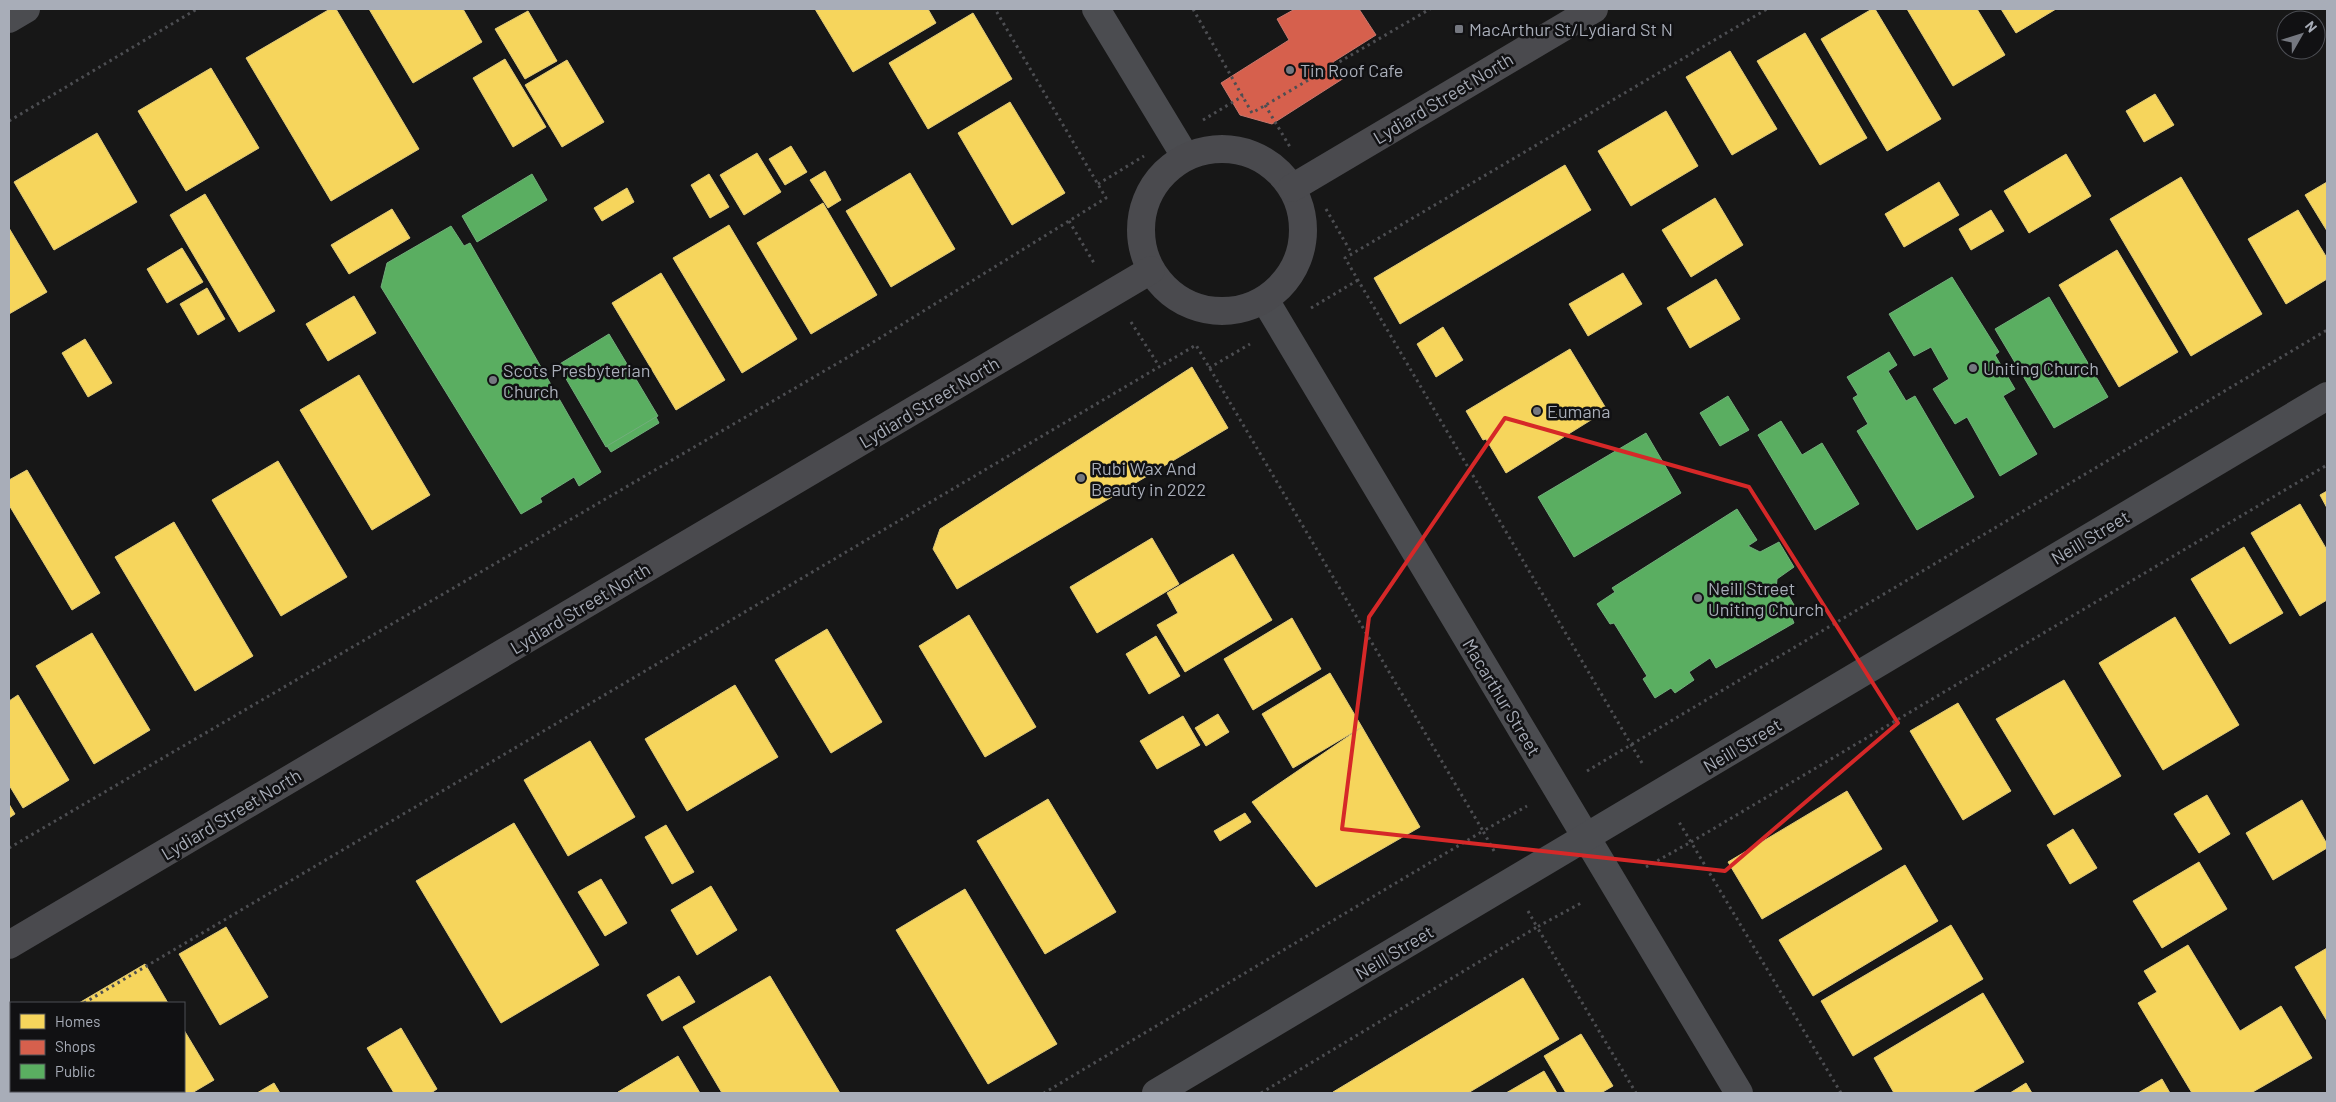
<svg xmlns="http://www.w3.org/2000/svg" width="2336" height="1102" viewBox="0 0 2336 1102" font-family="Barlow,sans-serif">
<rect width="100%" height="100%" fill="#171717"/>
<g fill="#f6d55c" stroke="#dfc978">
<polygon points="330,9 336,9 419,149 331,201 246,58"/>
<polygon points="369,9 463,9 482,42 413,83"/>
<polygon points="815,9 928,9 936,23 853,72"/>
<polygon points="1872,9 1875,9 1941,119 1887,151 1821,39"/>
<polygon points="1907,9 1977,9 2005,55 1953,86"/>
<polygon points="2001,9 2056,9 2016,33"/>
<polygon points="528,11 557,61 525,79 495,29"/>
<polygon points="973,13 1012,79 928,129 889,63"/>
<polygon points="1805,33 1867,138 1820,165 1757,61"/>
<polygon points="1730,51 1777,129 1732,155 1686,77"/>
<polygon points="505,59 546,127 513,147 473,78"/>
<polygon points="567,60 604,122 562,147 525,85"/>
<polygon points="211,68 259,148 186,191 138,111"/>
<polygon points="2155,94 2174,125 2144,142 2126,111"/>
<polygon points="1010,102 1065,193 1012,225 958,133"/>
<polygon points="1666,111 1698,166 1631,206 1598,151"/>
<polygon points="97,133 137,202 54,250 14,182"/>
<polygon points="791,146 807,172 785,185 769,159"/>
<polygon points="757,153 781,192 744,215 720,175"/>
<polygon points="2066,154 2091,196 2029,233 2004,191"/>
<polygon points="1565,165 1591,210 1400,324 1374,278"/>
<polygon points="825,171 841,200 828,208 810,180"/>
<polygon points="910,173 955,249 891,287 846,211"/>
<polygon points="709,174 729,207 710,218 691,185"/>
<polygon points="2181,177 2262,314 2191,356 2110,219"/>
<polygon points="1939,182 1959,215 1904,247 1885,214"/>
<polygon points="2327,182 2327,231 2305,195"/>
<polygon points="627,188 634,202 602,221 594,208"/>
<polygon points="205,194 275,311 239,332 170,215"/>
<polygon points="1715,198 1743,245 1691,277 1662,230"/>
<polygon points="823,203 877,295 811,334 757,243"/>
<polygon points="392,209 410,238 349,274 331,245"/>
<polygon points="1991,210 2004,231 1971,250 1959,229"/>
<polygon points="2298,210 2327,258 2327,279 2286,304 2248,239"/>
<polygon points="729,225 797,339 742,373 673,258"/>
<polygon points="9,228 47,292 9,314"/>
<polygon points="182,248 203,282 167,303 147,269"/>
<polygon points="2117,250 2178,352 2119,387 2059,285"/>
<polygon points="661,273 725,380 676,410 612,303"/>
<polygon points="1623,273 1642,304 1588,336 1569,304"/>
<polygon points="1716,279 1740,319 1690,348 1667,308"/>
<polygon points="207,288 225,319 198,335 180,304"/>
<polygon points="354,296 376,333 328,361 306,324"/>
<polygon points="1443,327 1463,360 1436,377 1417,344"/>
<polygon points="85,339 112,383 88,397 62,353"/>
<polygon points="1570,349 1607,410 1506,473 1486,439 1483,440 1466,411"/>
<polygon points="1192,367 1228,428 957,589 933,549 940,529"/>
<polygon points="359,375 430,495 372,530 300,410"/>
<polygon points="278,461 347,577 281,616 212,500"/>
<polygon points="27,470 100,593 72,610 9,505 9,480"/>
<polygon points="2327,491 2327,508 2320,495"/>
<polygon points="2300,504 2327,550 2327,600 2300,616 2251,533"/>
<polygon points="174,522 253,656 195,691 115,557"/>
<polygon points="1152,538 1179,584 1097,633 1070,587"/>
<polygon points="2244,547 2283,613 2230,644 2191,579"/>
<polygon points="1233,554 1272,620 1185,672 1157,625 1178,613 1167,593"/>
<polygon points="969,615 1036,727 985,757 919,646"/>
<polygon points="2175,617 2239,725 2163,770 2099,663"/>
<polygon points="1292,618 1321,669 1253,710 1224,659"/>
<polygon points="827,629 882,722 831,753 775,660"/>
<polygon points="92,633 150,730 94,764 36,666"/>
<polygon points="1156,636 1180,676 1149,694 1126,654"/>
<polygon points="1330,673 1362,727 1293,768 1262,714"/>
<polygon points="2064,680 2121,776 2054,815 1996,719"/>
<polygon points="735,685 778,757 687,811 645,739"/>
<polygon points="18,695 69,780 23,808 9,785 9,701"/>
<polygon points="1958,703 2011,791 1963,820 1910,731"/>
<polygon points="1218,714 1229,732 1206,746 1195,728"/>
<polygon points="1183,716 1200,745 1157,769 1140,741"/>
<polygon points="1362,727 1420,827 1316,887 1252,802"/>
<polygon points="590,741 635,817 568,856 524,780"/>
<polygon points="1847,791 1882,849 1762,919 1728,862"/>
<polygon points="2207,795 2230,834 2199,853 2174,814"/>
<polygon points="1048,799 1116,912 1045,954 977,841"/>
<polygon points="2302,800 2327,844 2327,848 2273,880 2246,833"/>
<polygon points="9,804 15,814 9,818"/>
<polygon points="1245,813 1251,822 1220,841 1214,831"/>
<polygon points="514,823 599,965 501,1023 416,881"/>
<polygon points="666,825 694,872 672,884 645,837"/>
<polygon points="2073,829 2097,868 2070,884 2047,845"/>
<polygon points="2199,862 2227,909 2162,948 2133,901"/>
<polygon points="1905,865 1938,921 1813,996 1779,940"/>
<polygon points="601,879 627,923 605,936 578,892"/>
<polygon points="711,886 737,930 697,955 671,910"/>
<polygon points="965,889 1057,1044 988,1084 896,930"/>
<polygon points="1951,925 1983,979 1853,1056 1821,1001"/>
<polygon points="226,927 268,997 220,1025 179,954"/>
<polygon points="2188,945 2240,1031 2281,1006 2312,1058 2251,1093 2192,1093 2138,1003 2157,992 2144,971"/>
<polygon points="2327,948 2327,1021 2295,967"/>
<polygon points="145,964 168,1003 79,1003"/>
<polygon points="679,976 695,1002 662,1021 647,995"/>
<polygon points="770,976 840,1093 722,1093 683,1027"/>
<polygon points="1523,978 1559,1039 1468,1093 1333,1093 1333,1092"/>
<polygon points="1983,993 2024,1062 1971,1093 1894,1093 1874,1058"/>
<polygon points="401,1028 437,1089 431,1093 394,1093 367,1048"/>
<polygon points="184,1030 214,1080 192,1093 64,1093 62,1091 184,1091"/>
<polygon points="1581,1034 1613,1086 1601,1093 1566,1093 1544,1056"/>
<polygon points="678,1056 700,1093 618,1093 618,1092"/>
<polygon points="1544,1071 1557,1093 1506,1093"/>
<polygon points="2162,1079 2170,1093 2138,1093"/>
<polygon points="274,1083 280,1093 257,1093"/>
<polygon points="2026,1083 2032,1093 2010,1093"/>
</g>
<polygon fill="#d6604d" stroke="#c8776d" points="1295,9 1359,9 1376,35 1333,62 1344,78 1272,124 1240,115 1221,83 1289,40 1277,19"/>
<g fill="#5aae61" stroke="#71ae7b">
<polygon points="532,174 547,200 477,242 462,216"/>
<polygon points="451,226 464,246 470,243 601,472 579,486 574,477 540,498 542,502 521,514 381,287 387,263"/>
<polygon points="1952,277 1999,352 1995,355 2015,389 2003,396 2037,454 2000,476 1967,417 1955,424 1933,389 1949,379 1931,347 1914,356 1889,314"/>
<polygon points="2049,297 2108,397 2054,428 1995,329"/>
<polygon points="609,334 658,416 606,447 558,365"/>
<polygon points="1889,352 1897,365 1888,371 1906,401 1915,396 1974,497 1917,530 1857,431 1868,424 1853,398 1858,395 1847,377"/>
<polygon points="1728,396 1749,430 1720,446 1700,413"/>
<polygon points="656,417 659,423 611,452 607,446"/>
<polygon points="1781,421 1802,455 1822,443 1859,504 1815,530 1758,435"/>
<polygon points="1646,433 1681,493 1574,557 1538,497"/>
<polygon points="1737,509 1757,540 1748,546 1760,552 1779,542 1794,567 1777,579 1776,590 1783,586 1797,610 1790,613 1794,623 1716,668 1710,658 1689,672 1694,680 1675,693 1671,688 1655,698 1643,679 1647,676 1614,623 1610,624 1597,604 1615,592 1612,588"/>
</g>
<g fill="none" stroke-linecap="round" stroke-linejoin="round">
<g stroke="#4d4e52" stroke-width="3" stroke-dasharray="2.5 4" stroke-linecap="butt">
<polyline points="1193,9 1252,113 1430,9"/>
<polyline points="1265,105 1290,147"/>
<polyline points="1203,120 1243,96"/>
<polyline points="9,121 197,9"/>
<polyline points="1098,184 1144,156"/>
<polyline points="1326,209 1352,254"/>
<polyline points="1069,221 1094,263"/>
<polyline points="1311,308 1358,280"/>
<polyline points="1131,322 1159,366"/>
<polyline points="1209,368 1250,344"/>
<polyline points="1642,763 1345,258 1767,9"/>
<polyline points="1587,771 2327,330"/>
<polyline points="9,848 867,346 1106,198 995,9"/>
<polyline points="1494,851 1483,831 1527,806"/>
<polyline points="1646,867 1691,842 1679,822"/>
<polyline points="1528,911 1537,927 1583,902"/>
<polyline points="84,1003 1196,345 1483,831 1044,1093"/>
<polyline points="9,1048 11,1046"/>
<polyline points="9,1055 11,1059"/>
<polyline points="30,1091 32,1093"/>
<polyline points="1261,1093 1537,927 1636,1093"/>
<polyline points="1841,1093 1691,842 2327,465"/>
</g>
<g stroke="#4b4c50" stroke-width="28">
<polyline points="1096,9 1185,156"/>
<polyline points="9,19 26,9"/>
<polyline points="1265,300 1739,1093"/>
<polyline points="1156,1093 2327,396"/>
</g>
<g stroke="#4a4a4e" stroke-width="28">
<circle cx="1222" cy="230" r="81"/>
<polyline points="1292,188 1594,9"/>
<polyline points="9,945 1151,270"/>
</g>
</g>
<path fill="none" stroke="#d62828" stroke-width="4" stroke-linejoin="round" d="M1505,418l244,69 149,236 -173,148 -383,-42 27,-212z"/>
<g fill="#757880" stroke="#111113" stroke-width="2">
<rect x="1454" y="24" width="10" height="10" rx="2.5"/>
<circle cx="1290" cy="70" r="5"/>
<circle cx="1973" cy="368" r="5"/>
<circle cx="493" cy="380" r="5"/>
<circle cx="1537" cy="411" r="5"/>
<circle cx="1081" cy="478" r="5"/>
<circle cx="1698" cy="598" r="5"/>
</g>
<g text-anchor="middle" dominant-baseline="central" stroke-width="5" stroke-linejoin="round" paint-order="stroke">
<g font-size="18" fill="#a8adb8" stroke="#111113" text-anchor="start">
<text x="1469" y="29">MacArthur St/Lydiard St N</text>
<text x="1300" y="70">Tin Roof Cafe</text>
<text x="1983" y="368">Uniting Church</text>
<text x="503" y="370">Scots Presbyterian<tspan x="503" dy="21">Church</tspan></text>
<text x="1547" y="411">Eumana</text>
<text x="1091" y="468">Rubi Wax And<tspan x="1091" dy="21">Beauty in 2022</tspan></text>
<text x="1708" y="588">Neill Street<tspan x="1708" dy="21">Uniting Church</tspan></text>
</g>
<g font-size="18" fill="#a8adb8" stroke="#111113">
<text transform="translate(1443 98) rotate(-31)">Lydiard Street North</text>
<text transform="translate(929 402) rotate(-31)">Lydiard Street North</text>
<text transform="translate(2090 537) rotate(-31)">Neill Street</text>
<text transform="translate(580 608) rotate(-31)">Lydiard Street North</text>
<text transform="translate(1502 697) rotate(59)">Macarthur Street</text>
<text transform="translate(1742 745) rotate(-31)">Neill Street</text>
<text transform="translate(231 814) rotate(-31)">Lydiard Street North</text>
<text transform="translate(1394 952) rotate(-31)">Neill Street</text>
</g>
</g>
<rect width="2336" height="1102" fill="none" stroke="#a8adb8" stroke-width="20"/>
<rect x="10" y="1002" width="175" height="90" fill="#111113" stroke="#4d4f55"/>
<rect x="20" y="1014" width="25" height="15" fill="#f6d55c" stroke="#4d4f55"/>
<text x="55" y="1027" font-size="15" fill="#a8adb8">Homes</text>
<rect x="20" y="1040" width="25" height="15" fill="#d6604d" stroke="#4d4f55"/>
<text x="55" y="1052" font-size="15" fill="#a8adb8">Shops</text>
<rect x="20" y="1064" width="25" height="15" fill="#5aae61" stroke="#4d4f55"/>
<text x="55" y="1077" font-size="15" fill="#a8adb8">Public</text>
<g transform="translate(2301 35) rotate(51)"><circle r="24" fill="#111113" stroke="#4d4f55"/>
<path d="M0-4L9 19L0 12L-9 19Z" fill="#757880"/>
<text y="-8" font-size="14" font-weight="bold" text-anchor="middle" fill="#a8adb8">N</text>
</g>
</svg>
